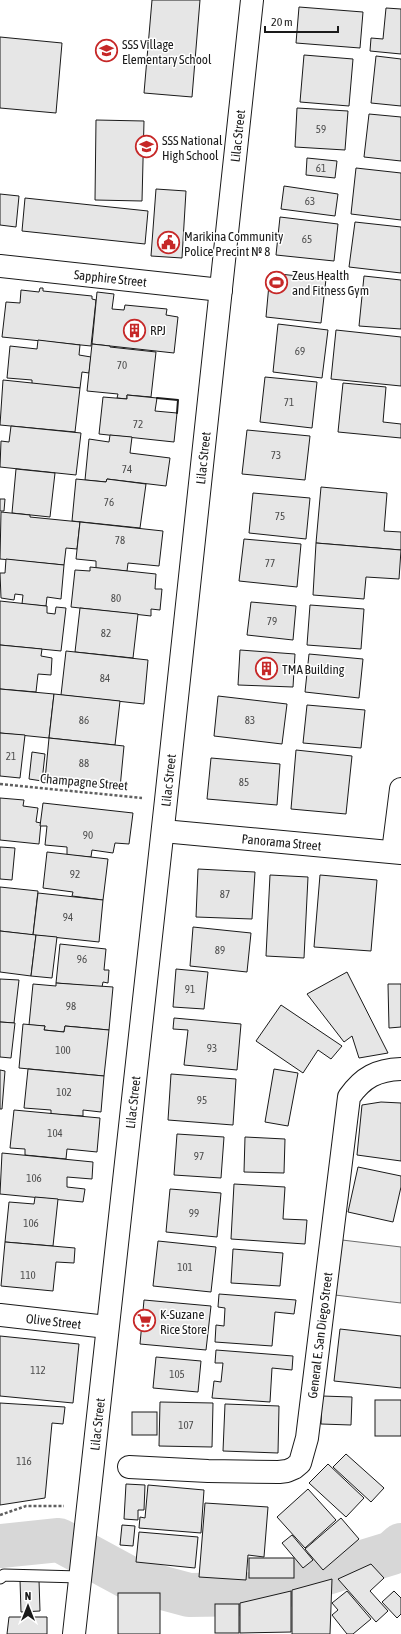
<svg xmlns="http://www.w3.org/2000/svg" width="401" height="1634" viewBox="0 0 401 1634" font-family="'Asap Condensed',sans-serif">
<rect width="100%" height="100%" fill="#fff"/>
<polygon fill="#ededed" stroke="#6a6a6a" points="342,1240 401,1247 401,1303 335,1295"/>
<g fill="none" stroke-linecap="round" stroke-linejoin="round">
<polyline stroke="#d7d7d7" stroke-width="44" points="0,1546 59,1540 133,1580 189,1595 258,1594 392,1553 401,1545"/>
</g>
<g fill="#e6e6e6" stroke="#1a1a1a">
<polygon points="152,0 200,0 192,97 144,93"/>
<polygon points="299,7 363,12 360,48 296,43"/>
<polygon points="386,8 401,9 401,54 370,51 371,38 383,39"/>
<polygon points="0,37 62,43 56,113 0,108"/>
<polygon points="304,55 353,59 349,106 300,102"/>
<polygon points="376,56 401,59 401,106 371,103"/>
<polygon points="297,108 348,111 345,150 295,147"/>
<polygon points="369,114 401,117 401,161 364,157"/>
<polygon points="96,120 144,121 142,201 95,200"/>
<polygon points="307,158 337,161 335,178 306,175"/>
<polygon points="356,168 401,173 401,220 351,214"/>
<polygon points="284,186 338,194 335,216 281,209"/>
<polygon points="156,189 186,191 182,258 151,256"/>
<polygon points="0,194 19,196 16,227 0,225"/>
<polygon points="25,198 148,211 145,244 22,231"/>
<polygon points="280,217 338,224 334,261 276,255"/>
<polygon points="355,222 401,227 401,273 349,267"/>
<polygon points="270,273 326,279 321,323 266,317"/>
<polygon points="364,276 401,280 401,329 359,326"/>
<polygon points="40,288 43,288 43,291 92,296 92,299 96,300 91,346 2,337 6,302 20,303 21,290 39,292"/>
<polygon points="97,292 114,294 112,309 124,310 125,305 167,309 166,315 178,317 174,353 92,344"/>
<polygon points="278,324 328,330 322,378 273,372"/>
<polygon points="336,330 401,337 401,386 331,379"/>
<polygon points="38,340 80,345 79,355 91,357 89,373 82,372 80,388 32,384 32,380 7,378 10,346 37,349"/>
<polygon points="92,344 110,346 110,347 156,352 151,397 127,395 127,399 117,398 118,394 87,391"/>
<polygon points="265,377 317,382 312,428 260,422"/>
<polygon points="3,380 80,388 75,432 0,425"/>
<polygon points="343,383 386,387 383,422 401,424 401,438 338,432"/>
<polygon points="127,395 157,398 155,411 177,413 174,442 99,434 103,397 127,399"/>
<polygon points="11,426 81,433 76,475 0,467 1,441 9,442"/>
<polygon points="247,430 310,436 305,480 242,474"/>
<polygon points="110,435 132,437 130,453 170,458 166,486 107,479 106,482 85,480 89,439 109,442"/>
<polygon points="16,469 55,473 50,517 12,513"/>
<polygon points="76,479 106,482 107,479 146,484 140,528 72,521"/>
<polygon points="321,487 387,493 384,531 401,532 401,550 316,543"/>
<polygon points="253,493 310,498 306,539 249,533"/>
<polygon points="0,499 5,499 4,511 0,511"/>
<polygon points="1,512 30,515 30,517 80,522 77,549 66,548 64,565 0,559"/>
<polygon points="80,522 163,531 159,566 128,563 127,571 96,568 96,561 76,559"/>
<polygon points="244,539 301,544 297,587 239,581"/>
<polygon points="316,543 401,550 399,579 366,577 364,599 313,595"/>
<polygon points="6,559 64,565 61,599 47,597 46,606 22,604 23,595 15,594 14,600 1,598 0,573 5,573"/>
<polygon points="90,567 156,574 155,589 162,589 160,610 151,609 151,616 71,607 75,570 90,571"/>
<polygon points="0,601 46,606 47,606 47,613 55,614 56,607 66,608 61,651 0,645"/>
<polygon points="251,602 296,606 293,640 247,635"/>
<polygon points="310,605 364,609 361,649 307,645"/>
<polygon points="80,608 138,614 133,658 75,652"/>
<polygon points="0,645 42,649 41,656 52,658 51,675 38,674 36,692 0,689"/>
<polygon points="240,650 295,654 293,687 238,685"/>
<polygon points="66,651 148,660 144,704 61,695"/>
<polygon points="309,654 363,659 359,698 305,692"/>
<polygon points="0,689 54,694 49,738 0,733"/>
<polygon points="54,694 120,701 115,745 49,738"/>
<polygon points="218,696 287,704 282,744 214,736"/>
<polygon points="307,705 365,710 361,748 303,743"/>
<polygon points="0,733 25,735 20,778 0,776"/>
<polygon points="49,738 124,746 120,788 45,780"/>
<polygon points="296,750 352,756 346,814 291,809"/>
<polygon points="32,752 45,754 42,781 29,779"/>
<polygon points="211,758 280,764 277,805 207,799"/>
<polygon points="0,798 24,800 23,806 38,808 36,822 41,823 39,844 0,840"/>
<polygon points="43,803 133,813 129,844 115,843 113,853 92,850 91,857 67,855 67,847 45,845 47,826 40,826"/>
<polygon points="0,847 15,848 12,880 0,879"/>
<polygon points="47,852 108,859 103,900 72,896 73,892 43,888"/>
<polygon points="198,869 255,872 252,919 196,917"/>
<polygon points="270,875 308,877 304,958 266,956"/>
<polygon points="320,875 377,880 371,951 314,947"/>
<polygon points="0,887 38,891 33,935 0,931"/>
<polygon points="38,893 103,900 99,942 33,935"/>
<polygon points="193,927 251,933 247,972 190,966"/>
<polygon points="0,931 36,935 31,976 0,972"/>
<polygon points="36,935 57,937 52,978 31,976"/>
<polygon points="60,944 106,949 104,970 109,970 108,983 103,982 102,987 56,983"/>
<polygon points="176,969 208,972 204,1009 173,1007"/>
<polygon points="347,972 388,1053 359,1058 352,1036 344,1042 307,994"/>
<polygon points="0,979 19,980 14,1023 0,1022"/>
<polygon points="56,983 113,987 109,1030 65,1026 64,1032 44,1030 45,1026 29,1025 33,984 56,986"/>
<polygon points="388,984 401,984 401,1027 389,1028"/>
<polygon points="281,1005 342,1046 331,1059 318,1050 303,1073 256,1041"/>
<polygon points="174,1018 241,1024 237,1070 184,1065 188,1030 173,1029"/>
<polygon points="0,1022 15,1023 11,1058 0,1057"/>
<polygon points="23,1024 45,1026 44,1030 64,1032 65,1026 109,1030 104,1076 19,1068"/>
<polygon points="28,1069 104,1076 101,1112 83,1110 83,1116 51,1114 51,1110 24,1108"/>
<polygon points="274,1069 298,1073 288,1126 265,1122"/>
<polygon points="0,1070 5,1071 2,1109 0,1109"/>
<polygon points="171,1074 236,1079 233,1125 168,1120"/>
<polygon points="381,1102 401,1103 401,1161 357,1155 362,1105"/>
<polygon points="14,1110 100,1118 97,1152 67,1149 66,1159 25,1155 25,1149 10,1148"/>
<polygon points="177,1134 224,1137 221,1178 174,1175"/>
<polygon points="245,1137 285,1139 284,1173 244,1172"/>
<polygon points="2,1153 93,1162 92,1179 67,1177 67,1187 85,1189 83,1202 0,1194"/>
<polygon points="358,1167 401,1176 401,1187 393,1222 348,1212"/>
<polygon points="234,1184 285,1187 283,1219 307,1220 305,1244 231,1239"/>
<polygon points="170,1189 221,1193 217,1237 166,1232"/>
<polygon points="35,1197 58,1199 53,1246 5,1242 9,1202 34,1204"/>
<polygon points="158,1241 216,1247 211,1292 153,1286"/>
<polygon points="5,1242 75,1248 74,1263 56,1262 53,1291 1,1286"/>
<polygon points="233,1249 283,1253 280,1286 231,1283"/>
<polygon points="219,1294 296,1300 294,1314 275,1312 272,1346 215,1342 216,1325 224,1326 225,1308 218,1307"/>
<polygon points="144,1300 211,1306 206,1350 140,1344"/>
<polygon points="340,1329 401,1336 401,1388 334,1381"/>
<polygon points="0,1336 79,1344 73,1403 0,1396"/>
<polygon points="216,1350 293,1356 292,1370 272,1368 270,1402 212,1398 214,1381 221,1382 223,1363 215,1363"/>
<polygon points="156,1357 201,1361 198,1392 153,1388"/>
<polygon points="322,1396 352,1397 351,1425 321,1424"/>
<rect x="375" y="1400" width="26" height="36"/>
<polygon points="160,1402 213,1403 212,1447 159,1446"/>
<polygon points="0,1403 65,1407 63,1424 52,1423 45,1498 0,1505"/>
<polygon points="225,1404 279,1406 278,1453 223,1451"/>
<rect x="132" y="1412" width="25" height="23"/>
<polygon points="346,1454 384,1488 371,1502 333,1467"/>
<polygon points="328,1464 364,1498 346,1517 309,1483"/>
<polygon points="126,1484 145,1485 144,1510 138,1510 138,1520 124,1519"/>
<polygon points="148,1485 204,1490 201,1533 139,1528 140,1517 145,1518"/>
<polygon points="308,1489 336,1520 305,1548 277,1517"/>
<polygon points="205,1503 268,1507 264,1557 248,1555 246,1580 199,1577"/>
<polygon points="341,1518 359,1539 323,1570 305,1549"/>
<polygon points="122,1525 135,1526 133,1546 120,1545"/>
<polygon points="139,1532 198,1537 195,1568 136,1562"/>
<polygon points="292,1535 313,1560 303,1568 282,1543"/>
<rect x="249" y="1558" width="45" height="20"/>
<polygon points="371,1564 384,1578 370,1591 388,1611 376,1622 338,1579"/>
<polygon points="332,1579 330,1634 292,1634 292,1590"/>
<polygon points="20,1580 39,1580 40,1611 21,1612"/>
<polygon points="291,1591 291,1632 240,1633 240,1603"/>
<polygon points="347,1591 371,1619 353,1634 347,1634 332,1615 338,1610 332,1603"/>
<polygon points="394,1591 401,1598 401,1614 397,1618 382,1602"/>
<rect x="118" y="1593" width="42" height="41"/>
<rect x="215" y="1604" width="24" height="29"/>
<polygon points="9,1617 47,1617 47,1634 7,1634"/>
</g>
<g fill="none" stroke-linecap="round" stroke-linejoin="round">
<defs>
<polyline id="service" points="0,1578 4,1575 80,1577"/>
<g id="minor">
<path id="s1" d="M0,266l221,24"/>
<polyline points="393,852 401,789"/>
<path id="s2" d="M129,1467l79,4 71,1 8,-1 7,-3 6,-5 7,-25 42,-341c14,-20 28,-27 52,-28"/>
</g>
<g id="tertiary">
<path id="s3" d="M163,831l238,22"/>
<path id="s4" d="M0,1315l107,12"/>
</g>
<g id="secondary">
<path id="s5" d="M74,1634l92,-834 86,-800"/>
</g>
</defs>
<use href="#service" stroke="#1a1a1a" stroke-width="13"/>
<use href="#minor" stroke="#1a1a1a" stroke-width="24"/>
<use href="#tertiary" stroke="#1a1a1a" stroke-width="24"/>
<use href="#secondary" stroke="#1a1a1a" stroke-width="24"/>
<g stroke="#5f5f5f" stroke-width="2.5" stroke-dasharray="3 2" stroke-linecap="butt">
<polyline points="0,784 142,798"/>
<polyline points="0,1515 26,1506 64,1506"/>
</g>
<use href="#service" stroke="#fff" stroke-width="11"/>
<use href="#minor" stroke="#fff" stroke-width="22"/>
<use href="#tertiary" stroke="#fff" stroke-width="22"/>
<use href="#secondary" stroke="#fff" stroke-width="22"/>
<polyline stroke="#1a1a1a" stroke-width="2" points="157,398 178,400 177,413"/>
</g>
<defs>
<symbol id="school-ring" viewBox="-11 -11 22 22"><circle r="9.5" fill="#fff" stroke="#c62828" stroke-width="1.5"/><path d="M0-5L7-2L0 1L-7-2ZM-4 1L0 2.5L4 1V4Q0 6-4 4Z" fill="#c62828"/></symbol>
<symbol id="civic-ring" viewBox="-11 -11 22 22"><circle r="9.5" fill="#fff" stroke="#c62828" stroke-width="1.5"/><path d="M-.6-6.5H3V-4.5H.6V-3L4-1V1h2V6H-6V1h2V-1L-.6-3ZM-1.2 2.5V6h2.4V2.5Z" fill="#c62828"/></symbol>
<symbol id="stadium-ring" viewBox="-11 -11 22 22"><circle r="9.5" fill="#fff" stroke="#c62828" stroke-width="1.5"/><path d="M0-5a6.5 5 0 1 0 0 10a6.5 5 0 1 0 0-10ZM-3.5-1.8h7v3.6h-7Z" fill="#c62828"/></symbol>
<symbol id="building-ring" viewBox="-11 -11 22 22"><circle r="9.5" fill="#fff" stroke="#c62828" stroke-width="1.5"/><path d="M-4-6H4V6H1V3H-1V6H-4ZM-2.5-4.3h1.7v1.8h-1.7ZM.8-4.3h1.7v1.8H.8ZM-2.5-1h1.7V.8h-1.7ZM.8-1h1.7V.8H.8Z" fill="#c62828"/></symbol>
<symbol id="supermarket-ring" viewBox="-11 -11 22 22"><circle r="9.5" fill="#fff" stroke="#c62828" stroke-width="1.5"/><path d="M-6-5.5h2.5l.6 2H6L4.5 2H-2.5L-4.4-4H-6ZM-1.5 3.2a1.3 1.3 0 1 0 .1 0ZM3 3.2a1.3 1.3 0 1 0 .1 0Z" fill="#c62828"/></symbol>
</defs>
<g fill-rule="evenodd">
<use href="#school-ring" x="94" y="38" width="25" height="25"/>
<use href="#school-ring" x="134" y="134" width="25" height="25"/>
<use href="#civic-ring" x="156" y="230" width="25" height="25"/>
<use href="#stadium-ring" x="264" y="270" width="25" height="25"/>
<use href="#building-ring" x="122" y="318" width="25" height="25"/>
<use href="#building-ring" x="254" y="656" width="25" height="25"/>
<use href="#supermarket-ring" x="132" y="1308" width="25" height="25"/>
</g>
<g text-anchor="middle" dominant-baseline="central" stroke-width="3" stroke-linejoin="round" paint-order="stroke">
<g font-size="11" fill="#4d4d4d">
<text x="321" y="129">59</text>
<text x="321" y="168">61</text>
<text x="310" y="201">63</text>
<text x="307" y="239">65</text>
<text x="300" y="351">69</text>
<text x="122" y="365">70</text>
<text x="289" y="402">71</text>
<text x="138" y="424">72</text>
<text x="276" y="455">73</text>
<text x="127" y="469">74</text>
<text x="109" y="502">76</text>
<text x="280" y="516">75</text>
<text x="120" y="540">78</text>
<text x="270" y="563">77</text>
<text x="116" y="598">80</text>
<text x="272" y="621">79</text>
<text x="106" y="633">82</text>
<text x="105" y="678">84</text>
<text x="84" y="720">86</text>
<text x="250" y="720">83</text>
<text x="11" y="756">21</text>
<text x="84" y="763">88</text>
<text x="244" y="782">85</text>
<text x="88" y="835">90</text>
<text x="75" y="874">92</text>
<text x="225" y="894">87</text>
<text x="68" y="917">94</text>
<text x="220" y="950">89</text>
<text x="82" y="959">96</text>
<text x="190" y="989">91</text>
<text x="71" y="1006">98</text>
<text x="212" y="1048">93</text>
<text x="63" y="1050">100</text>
<text x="64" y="1092">102</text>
<text x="202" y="1100">95</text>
<text x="55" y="1133">104</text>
<text x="199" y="1156">97</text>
<text x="34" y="1178">106</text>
<text x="194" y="1213">99</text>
<text x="31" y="1223">106</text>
<text x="185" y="1267">101</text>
<text x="28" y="1275">110</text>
<text x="38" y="1370">112</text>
<text x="177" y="1374">105</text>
<text x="186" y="1425">107</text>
<text x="24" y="1461">116</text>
</g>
<g font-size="13" fill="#1a1a1a" stroke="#fff" text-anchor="start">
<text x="122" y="44">SSS Village<tspan x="122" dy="15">Elementary School</tspan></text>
<text x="162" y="140">SSS National<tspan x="162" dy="15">High School</tspan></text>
<text x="184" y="236">Marikina Community<tspan x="184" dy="15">Police Precint № 8</tspan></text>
<text x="292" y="275">Zeus Health<tspan x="292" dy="15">and Fitness Gym</tspan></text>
<text x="150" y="330">RPJ</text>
<text x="282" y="669">TMA Building</text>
<text x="160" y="1314">K-Suzane<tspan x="160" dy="15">Rice Store</tspan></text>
</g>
<g font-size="13" fill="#1a1a1a" stroke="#fff">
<text stroke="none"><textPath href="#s5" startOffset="1507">Lilac Street</textPath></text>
<text stroke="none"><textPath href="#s1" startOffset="111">Sapphire Street</textPath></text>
<text stroke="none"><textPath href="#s5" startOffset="1183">Lilac Street</textPath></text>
<text stroke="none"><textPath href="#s5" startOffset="859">Lilac Street</textPath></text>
<text transform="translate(84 782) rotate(5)">Champagne Street</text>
<text stroke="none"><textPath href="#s3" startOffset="119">Panorama Street</textPath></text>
<text stroke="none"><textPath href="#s5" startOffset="535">Lilac Street</textPath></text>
<text stroke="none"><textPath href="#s4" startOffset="54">Olive Street</textPath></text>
<text stroke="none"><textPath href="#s2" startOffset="303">General E. San Diego Street</textPath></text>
<text stroke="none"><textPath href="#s5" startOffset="211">Lilac Street</textPath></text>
</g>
</g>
<g transform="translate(28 1606)" stroke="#ffffff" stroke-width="3" paint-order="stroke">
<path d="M0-3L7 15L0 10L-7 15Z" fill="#1a1a1a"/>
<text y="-6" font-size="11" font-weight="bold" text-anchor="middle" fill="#1a1a1a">N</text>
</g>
<path d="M265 26v6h73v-6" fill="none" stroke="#1a1a1a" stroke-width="2"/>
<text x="271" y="26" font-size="12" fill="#1a1a1a" stroke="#ffffff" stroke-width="3" paint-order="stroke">20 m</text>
</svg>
